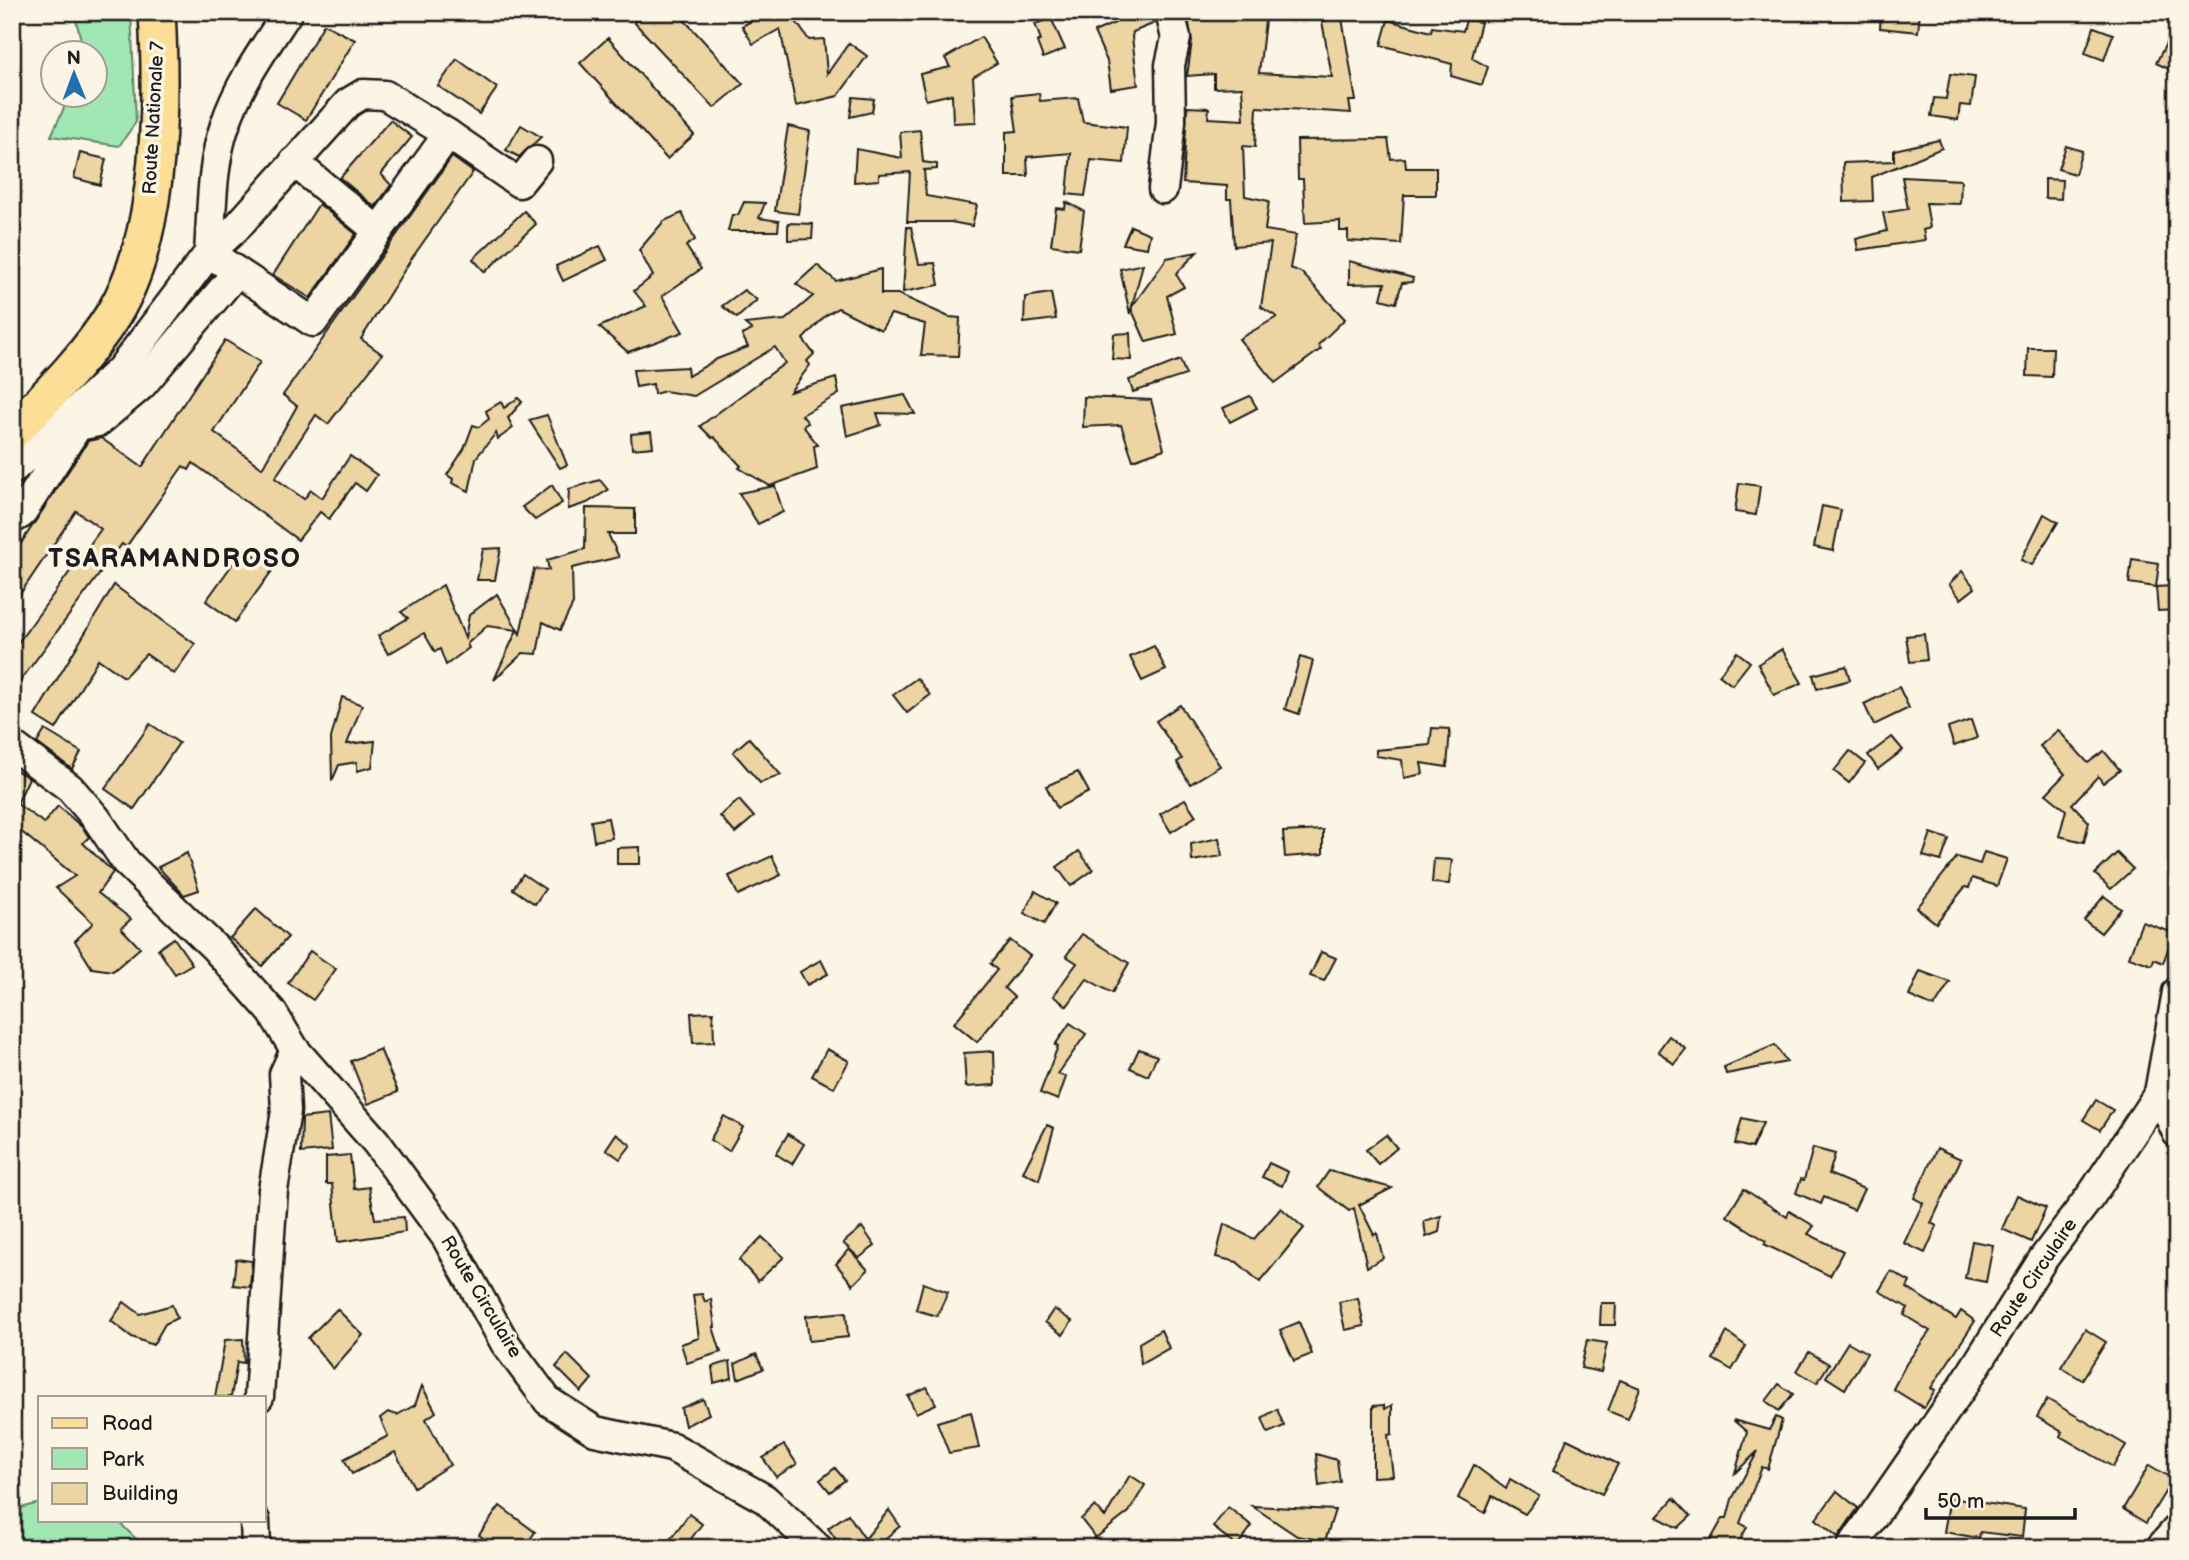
<svg xmlns="http://www.w3.org/2000/svg" width="2189" height="1560" viewBox="0 0 2189 1560" font-family="'Balsamiq Sans',sans-serif">
<rect width="100%" height="100%" fill="#fcf5e5"/>
<filter id="ink" filterUnits="userSpaceOnUse"><feTurbulence type="fractalNoise" baseFrequency=".0143" numOctaves="2"/><feDisplacementMap in="SourceGraphic" scale="14" xChannelSelector="R" yChannelSelector="G"/><feConvolveMatrix kernelMatrix="1 2 1 2 8 2 1 2 1" color-interpolation-filters="sRGB"/></filter>
<g filter="url(#ink)">
<g fill="#a0e7b4" stroke="#5e8268" stroke-width="2">
<polygon points="74,12 131,12 136,122 119,146 51,136 70,95 94,94 94,52 84,52"/>
<polygon points="40,1503 40,1520 117,1520 145,1548 12,1548 12,1510"/>
</g>
<g fill="#edd4a3" stroke="#1c1c1c" stroke-width="2">
<polygon points="646,12 677,12 743,84 714,108 634,22"/>
<polygon points="768,12 810,12 795,20 809,40 824,39 827,74 849,43 867,56 838,96 796,106 780,29 753,44 742,26"/>
<polygon points="1110,12 1154,12 1155,23 1133,32 1132,37 1138,85 1111,89 1107,61 1094,32 1117,22"/>
<polygon points="1187,12 1266,12 1259,73 1332,77 1322,21 1342,18 1356,101 1349,101 1351,113 1257,107 1255,147 1243,146 1245,196 1269,201 1265,230 1296,235 1290,268 1301,272 1345,319 1318,345 1321,349 1275,383 1239,339 1277,317 1261,307 1271,243 1234,246 1231,199 1227,199 1227,186 1183,183 1187,107 1209,108 1208,118 1244,120 1242,87 1214,88 1214,74 1187,76 1192,41"/>
<polygon points="1881,12 1920,12 1918,32 1880,28"/>
<polygon points="1051,18 1065,49 1043,58 1037,42 1041,40 1035,24"/>
<polygon points="1388,20 1431,32 1432,27 1463,31 1466,20 1481,22 1472,58 1488,67 1482,85 1451,76 1452,64 1381,45"/>
<polygon points="2177,22 2177,73 2156,63"/>
<polygon points="324,24 355,40 306,120 277,103"/>
<polygon points="2094,27 2113,34 2104,60 2085,53"/>
<polygon points="981,37 997,63 973,77 976,122 953,123 952,94 926,100 920,74 950,67 945,58"/>
<polygon points="608,38 694,135 667,159 580,63"/>
<polygon points="457,59 497,88 479,114 438,86"/>
<polygon points="1950,74 1975,77 1971,106 1960,105 1958,120 1931,116 1934,98 1946,99"/>
<polygon points="1039,93 1040,101 1078,98 1083,122 1127,127 1124,163 1091,160 1085,196 1067,194 1071,153 1027,157 1028,176 1006,176 1006,132 1017,131 1012,96"/>
<polygon points="853,97 874,99 872,112 850,117"/>
<polygon points="390,120 412,137 381,174 391,185 375,207 340,178"/>
<polygon points="521,125 541,137 519,157 506,150"/>
<polygon points="788,126 810,131 798,214 775,211"/>
<polygon points="920,130 923,162 937,164 937,169 924,170 926,196 977,205 972,226 951,222 907,222 910,172 879,174 879,180 854,182 856,149 902,158 900,132"/>
<polygon points="1388,139 1391,159 1405,158 1406,168 1436,168 1436,195 1404,195 1401,244 1348,241 1348,231 1340,231 1340,221 1305,223 1303,179 1298,179 1297,140"/>
<polygon points="1939,140 1942,148 1872,177 1873,201 1844,202 1843,163 1894,161 1894,150"/>
<polygon points="2066,146 2082,151 2075,174 2058,169"/>
<polygon points="80,153 106,159 100,185 74,178"/>
<polygon points="452,157 473,172 412,258 361,339 382,354 328,424 316,415 275,478 304,499 311,490 322,498 350,456 377,475 366,491 355,483 329,519 320,512 298,540 193,463 189,470 183,466 126,547 122,544 12,692 12,651 101,529 76,511 12,606 12,557 88,441 101,438 142,467 225,340 260,362 214,432 262,468 297,406 283,395"/>
<polygon points="1902,177 1961,180 1960,204 1926,203 1930,228 1923,230 1925,240 1858,250 1856,239 1887,231 1883,213 1908,209"/>
<polygon points="2045,179 2062,180 2061,199 2045,198"/>
<polygon points="744,202 765,203 759,218 779,221 778,231 728,231 732,215 738,215"/>
<polygon points="1066,202 1084,211 1079,249 1051,245 1056,208 1065,209"/>
<polygon points="319,204 356,234 310,298 273,275"/>
<polygon points="524,211 536,224 485,272 473,259"/>
<polygon points="682,213 695,240 686,246 701,269 662,296 683,332 628,352 599,327 646,306 634,291 653,276 639,250 664,221"/>
<polygon points="788,223 813,224 812,239 788,240"/>
<polygon points="1131,226 1150,234 1147,248 1123,244"/>
<polygon points="907,227 911,227 919,264 935,263 939,285 903,292"/>
<polygon points="600,246 607,260 563,281 556,266"/>
<polygon points="1197,252 1176,274 1184,287 1167,296 1177,334 1146,342 1131,308 1167,258"/>
<polygon points="1349,261 1413,278 1412,282 1402,283 1396,303 1381,299 1385,283 1349,284"/>
<polygon points="1143,264 1130,314 1120,269"/>
<polygon points="817,265 836,281 881,269 881,294 898,294 949,317 960,318 958,356 921,355 925,324 891,314 881,330 838,308 825,316 803,339 814,354 807,361 810,365 790,392 836,378 839,394 802,415 808,423 803,426 818,445 814,446 817,469 770,486 739,468 741,466 714,437 712,438 700,426 785,363 775,347 694,396 665,391 654,394 653,384 636,387 633,370 687,367 688,376 717,359 748,347 742,335 752,330 745,324 785,320 813,296 796,284"/>
<polygon points="744,290 757,300 737,318 722,306"/>
<polygon points="1051,293 1056,319 1024,323 1025,297"/>
<polygon points="1130,333 1131,360 1112,359 1114,334"/>
<polygon points="2028,348 2053,348 2052,377 2027,376"/>
<polygon points="1180,360 1186,375 1133,392 1129,380"/>
<polygon points="905,395 915,414 877,413 881,425 847,436 842,408"/>
<polygon points="1250,396 1257,408 1230,422 1223,408"/>
<polygon points="1084,397 1151,400 1164,449 1133,460 1121,425 1083,427"/>
<polygon points="518,398 522,402 508,418 513,428 498,439 496,433 476,458 469,491 452,483 453,479 447,475 464,449 473,425 479,427 489,419 486,411 501,402 504,408"/>
<polygon points="547,415 567,465 560,468 529,420"/>
<polygon points="651,432 653,447 632,449 631,434"/>
<polygon points="600,480 608,490 587,503 568,509 569,489"/>
<polygon points="1739,483 1760,486 1756,515 1735,512"/>
<polygon points="552,485 562,503 535,520 522,507"/>
<polygon points="775,486 783,512 758,524 739,493"/>
<polygon points="1822,506 1841,510 1833,551 1814,547"/>
<polygon points="586,508 635,509 635,534 608,534 619,557 572,568 573,604 560,630 543,622 537,654 523,653 494,680 517,630 487,626 467,644 469,648 446,665 440,649 435,652 424,633 388,654 378,636 408,618 401,612 443,585 465,638 469,615 497,594 520,634 534,569 549,570 547,560 585,549"/>
<polygon points="2044,514 2058,522 2032,565 2021,560"/>
<polygon points="244,548 274,568 235,622 206,601"/>
<polygon points="501,548 495,580 477,580 483,549"/>
<polygon points="2132,559 2159,563 2156,587 2129,583"/>
<polygon points="1962,571 1975,588 1961,599 1949,584"/>
<polygon points="114,585 195,644 174,674 146,654 124,677 98,659 56,729 35,716"/>
<polygon points="2173,586 2175,610 2158,611 2156,587"/>
<polygon points="1924,634 1927,660 1910,662 1906,636"/>
<polygon points="1154,646 1166,670 1142,681 1130,657"/>
<polygon points="1782,649 1802,683 1774,695 1758,664"/>
<polygon points="1737,652 1750,662 1732,685 1719,675"/>
<polygon points="1300,657 1313,661 1299,714 1285,709"/>
<polygon points="1846,666 1850,680 1817,689 1813,675"/>
<polygon points="917,678 930,695 907,713 893,695"/>
<polygon points="1899,687 1909,708 1874,725 1864,704"/>
<polygon points="342,697 362,705 347,744 375,741 372,767 357,771 357,762 339,765 332,781 331,738"/>
<polygon points="1180,705 1220,766 1190,784 1177,762 1182,759 1156,721"/>
<polygon points="1971,720 1977,738 1954,746 1948,728"/>
<polygon points="150,724 179,743 134,809 105,789"/>
<polygon points="1432,728 1450,729 1447,767 1421,763 1423,774 1404,778 1402,760 1376,756 1376,750 1430,745"/>
<polygon points="45,730 81,752 72,769 37,743"/>
<polygon points="2058,730 2088,763 2104,751 2120,770 2103,783 2098,776 2072,804 2089,822 2084,842 2059,836 2066,810 2046,794 2065,774 2040,746"/>
<polygon points="1892,737 1903,750 1878,769 1868,755"/>
<polygon points="749,738 781,775 760,783 733,752"/>
<polygon points="1850,751 1865,763 1849,783 1834,771"/>
<polygon points="12,768 29,778 17,804 44,823 58,806 83,828 89,837 83,843 113,872 98,893 131,919 121,928 140,948 113,971 92,968 75,941 93,923 56,888 75,876 12,824"/>
<polygon points="1078,772 1089,792 1057,808 1046,786"/>
<polygon points="1185,799 1196,816 1171,832 1160,814"/>
<polygon points="739,800 754,817 735,833 720,816"/>
<polygon points="608,818 612,838 594,841 591,821"/>
<polygon points="1323,830 1323,854 1285,857 1283,832"/>
<polygon points="1931,833 1949,839 1941,861 1923,856"/>
<polygon points="1219,838 1222,856 1192,861 1191,844"/>
<polygon points="640,847 640,864 617,864 617,848"/>
<polygon points="1079,851 1093,870 1071,886 1057,867"/>
<polygon points="1984,852 2007,859 1997,886 1972,878 1969,888 1965,887 1936,923 1917,908 1957,857 1980,864"/>
<polygon points="187,853 199,890 184,895 158,867"/>
<polygon points="2117,853 2133,869 2111,889 2095,874"/>
<polygon points="772,856 781,875 738,895 729,876"/>
<polygon points="1434,859 1452,860 1449,884 1432,883"/>
<polygon points="523,874 545,889 535,904 513,889"/>
<polygon points="1035,891 1056,903 1044,924 1024,913"/>
<polygon points="2104,896 2121,909 2101,933 2084,920"/>
<polygon points="256,909 288,937 262,966 230,938"/>
<polygon points="2142,922 2174,933 2163,963 2154,959 2152,965 2129,957"/>
<polygon points="1082,934 1129,963 1112,993 1087,979 1067,1006 1053,996 1077,963 1066,956"/>
<polygon points="174,938 192,964 175,974 158,949"/>
<polygon points="1010,940 1030,956 1004,988 1014,997 977,1042 954,1023 997,970 990,964"/>
<polygon points="310,951 336,969 313,1000 288,983"/>
<polygon points="1321,952 1336,958 1324,981 1310,976"/>
<polygon points="821,960 828,974 807,985 800,972"/>
<polygon points="1920,971 1950,982 1934,1007 1909,996"/>
<polygon points="713,1012 714,1042 693,1043 691,1013"/>
<polygon points="1070,1023 1086,1034 1058,1074 1066,1077 1058,1100 1040,1093 1058,1046 1055,1045"/>
<polygon points="1669,1036 1686,1049 1674,1064 1658,1051"/>
<polygon points="1775,1045 1787,1062 1726,1074 1724,1067"/>
<polygon points="380,1049 398,1092 368,1104 351,1061"/>
<polygon points="827,1049 849,1061 834,1088 812,1076"/>
<polygon points="1139,1049 1157,1056 1148,1076 1130,1068"/>
<polygon points="994,1051 995,1085 966,1087 964,1053"/>
<polygon points="2096,1100 2113,1110 2100,1130 2083,1120"/>
<polygon points="328,1115 332,1150 301,1153 302,1118"/>
<polygon points="724,1116 743,1127 729,1151 710,1140"/>
<polygon points="1742,1118 1763,1123 1752,1148 1735,1144"/>
<polygon points="1047,1125 1054,1128 1039,1180 1023,1172"/>
<polygon points="616,1134 631,1145 620,1159 606,1149"/>
<polygon points="788,1134 804,1144 792,1164 776,1154"/>
<polygon points="1386,1135 1397,1148 1378,1164 1366,1150"/>
<polygon points="1813,1148 1835,1154 1829,1174 1864,1189 1854,1210 1824,1197 1821,1204 1796,1193 1801,1179 1804,1180"/>
<polygon points="1937,1148 1961,1159 1931,1223 1937,1226 1925,1253 1904,1243 1923,1203 1914,1198"/>
<polygon points="350,1155 354,1189 369,1187 375,1219 404,1217 405,1232 338,1242 332,1184 326,1184 326,1157"/>
<polygon points="1269,1163 1288,1172 1282,1186 1262,1177"/>
<polygon points="1329,1171 1392,1188 1359,1205 1374,1235 1377,1233 1383,1258 1367,1267 1354,1208 1349,1211 1318,1187"/>
<polygon points="1744,1189 1787,1217 1789,1211 1814,1226 1808,1234 1843,1251 1830,1276 1764,1244 1766,1241 1727,1216"/>
<polygon points="2017,1195 2046,1208 2031,1242 2002,1229"/>
<polygon points="1281,1208 1304,1228 1260,1282 1237,1262 1216,1257 1224,1224 1254,1239"/>
<polygon points="1441,1216 1439,1232 1426,1237 1424,1221"/>
<polygon points="862,1227 875,1246 859,1258 843,1243"/>
<polygon points="762,1237 784,1257 758,1281 739,1260"/>
<polygon points="1972,1241 1993,1245 1986,1282 1965,1278"/>
<polygon points="849,1249 868,1270 853,1285 836,1264"/>
<polygon points="236,1259 252,1261 250,1287 233,1285"/>
<polygon points="1891,1271 1910,1282 1907,1288 1956,1319 1961,1311 1975,1321 1931,1388 1935,1390 1924,1408 1893,1389 1906,1364 1930,1331 1904,1315 1908,1308 1879,1291"/>
<polygon points="923,1283 948,1292 937,1316 916,1310"/>
<polygon points="702,1294 705,1302 711,1299 715,1327 713,1327 721,1352 687,1363 681,1344 699,1338 693,1295"/>
<polygon points="1358,1298 1364,1326 1345,1330 1339,1302"/>
<polygon points="124,1302 140,1314 172,1305 177,1318 165,1324 153,1345 132,1337 111,1321"/>
<polygon points="1601,1303 1616,1303 1615,1325 1600,1325"/>
<polygon points="337,1309 363,1335 333,1369 308,1338"/>
<polygon points="1054,1309 1072,1321 1063,1335 1045,1322"/>
<polygon points="846,1312 848,1337 809,1341 806,1316"/>
<polygon points="1299,1322 1312,1354 1294,1361 1280,1330"/>
<polygon points="2085,1329 2106,1342 2082,1380 2061,1367"/>
<polygon points="1161,1330 1169,1348 1141,1364 1139,1343"/>
<polygon points="1727,1332 1746,1346 1732,1370 1713,1359"/>
<polygon points="243,1339 244,1363 237,1362 231,1397 215,1397 225,1340"/>
<polygon points="1587,1340 1607,1343 1601,1372 1581,1368"/>
<polygon points="1848,1342 1867,1353 1845,1389 1826,1377"/>
<polygon points="1809,1352 1829,1364 1817,1383 1797,1371"/>
<polygon points="567,1354 592,1379 581,1392 556,1367"/>
<polygon points="756,1354 763,1369 738,1379 735,1364"/>
<polygon points="730,1361 732,1378 714,1383 712,1367"/>
<polygon points="1620,1380 1640,1388 1628,1419 1608,1411"/>
<polygon points="1779,1384 1793,1394 1779,1411 1766,1401"/>
<polygon points="422,1386 436,1412 426,1419 450,1465 414,1487 395,1452 352,1474 344,1459 388,1436 380,1418 388,1412 397,1415 415,1405"/>
<polygon points="927,1387 936,1404 916,1413 908,1396"/>
<polygon points="703,1399 709,1414 685,1426 681,1408"/>
<polygon points="2047,1399 2126,1445 2113,1467 2060,1436 2062,1432 2037,1417"/>
<polygon points="1384,1405 1385,1409 1392,1405 1392,1434 1388,1435 1393,1476 1373,1477 1373,1406"/>
<polygon points="1277,1409 1284,1426 1268,1433 1262,1418"/>
<polygon points="971,1412 979,1448 949,1453 937,1422"/>
<polygon points="1776,1417 1782,1420 1768,1469 1762,1467 1740,1523 1747,1527 1736,1548 1706,1548 1723,1518 1727,1518 1732,1499 1758,1451 1735,1473 1747,1432 1733,1420 1769,1430"/>
<polygon points="1567,1439 1618,1464 1602,1494 1553,1471"/>
<polygon points="784,1445 797,1464 776,1477 763,1458"/>
<polygon points="1316,1454 1337,1460 1340,1482 1319,1486"/>
<polygon points="1474,1465 1506,1489 1510,1479 1539,1496 1525,1514 1492,1496 1485,1513 1458,1498"/>
<polygon points="2149,1465 2173,1479 2146,1523 2123,1509"/>
<polygon points="835,1468 845,1480 830,1492 820,1480"/>
<polygon points="1130,1475 1145,1485 1129,1512 1093,1540 1094,1536 1081,1519 1095,1506 1105,1517"/>
<polygon points="1837,1491 1858,1508 1838,1537 1816,1519"/>
<polygon points="1674,1498 1691,1516 1678,1528 1657,1517"/>
<polygon points="1950,1498 2025,1509 2022,1537 1980,1532 1979,1538 1944,1532"/>
<polygon points="500,1506 535,1532 524,1548 497,1548 479,1535"/>
<polygon points="1252,1506 1335,1510 1325,1541 1297,1536"/>
<polygon points="1228,1507 1252,1526 1237,1546 1213,1527"/>
<polygon points="889,1510 900,1526 874,1548 842,1548 828,1528 848,1514 865,1539"/>
<polygon points="689,1514 702,1524 684,1548 664,1548"/>
</g>
<g fill="none" stroke-linecap="round" stroke-linejoin="round">
<defs>
<g id="minor">
<polyline points="448,134 519,183 537,161"/>
<polyline points="294,162 378,231"/>
<polyline points="1163,189 1171,122 1170,65 1176,38 1170,12"/>
<path d="M209,253c3,-42 2,-88 16,-128 13,-40 40,-78 63,-113"/>
<polyline points="12,470 121,369 209,253 236,228 348,103 363,94 385,95 448,134 313,322 209,253"/>
<polyline points="12,519 21,514 78,426 98,422 142,385 237,272"/>
<polyline points="12,745 70,788 96,818 126,862 215,948 272,1012 295,1050 376,1142 446,1237 505,1343 548,1401 595,1431 672,1447 765,1499 818,1548"/>
<polyline points="2159,1093 2177,1133"/>
<polyline points="259,1397 273,1190 286,1111 284,1074 295,1050"/>
<polyline points="255,1520 256,1548"/>
<polyline points="1851,1548 1965,1383 2043,1259 2092,1194 2159,1093 2177,992"/>
<polyline points="2160,1548 2177,1529"/>
</g>
<path id="major" d="M12,432c36,-37 74,-74 101,-117 49,-79 49,-213 44,-303"/>
</defs>
<use href="#minor" stroke="#1c1c1c" stroke-width="33"/>
<use href="#major" stroke="#1c1c1c" stroke-width="40"/>
<use href="#minor" stroke="#fcf5e5" stroke-width="28"/>
<use href="#major" stroke="#fcde96" stroke-width="35"/>
</g>
</g>
<g text-anchor="middle" dominant-baseline="central" stroke-width="7" stroke-linejoin="round" paint-order="stroke">
<g font-size="19" fill="#1c1c1c" stroke="#fcf5e5">
<text transform="translate(154 118) rotate(-87)">Route Nationale 7</text>
<text transform="translate(2034 1278) rotate(-56)">Route Circulaire</text>
<text transform="translate(481 1297) rotate(59)">Route Circulaire</text>
</g>
<g font-size="26" font-weight="bold" letter-spacing="2" fill="#1c1c1c" stroke="#fcf5e5">
<text x="175" y="559">TSARAMANDROSO</text>
</g>
</g>
<rect width="2189" height="1560" fill="none" stroke="#fcf5e5" stroke-width="42"/>
<rect x="21" y="21" width="2147" height="1518" fill="none" stroke="#1c1c1c" stroke-width="2.5" filter="url(#ink)"/>
<rect x="38" y="1396" width="228" height="126" fill="#fcf5e5" stroke="#a29e95" stroke-width="2"/>
<rect x="52" y="1418" width="35" height="10" fill="#fcde96" stroke="#a29e95" stroke-width="2"/>
<text x="102" y="1430" font-size="21" fill="#1c1c1c">Road</text>
<rect x="52" y="1448" width="35" height="21" fill="#a0e7b4" stroke="#a29e95" stroke-width="2"/>
<text x="102" y="1466" font-size="21" fill="#1c1c1c">Park</text>
<rect x="52" y="1483" width="35" height="21" fill="#edd4a3" stroke="#a29e95" stroke-width="2"/>
<text x="102" y="1500" font-size="21" fill="#1c1c1c">Building</text>
<g transform="translate(74 74) rotate(359)"><circle r="33" fill="#fcf5e5" stroke="#a29e95" stroke-width="2"/>
<path d="M0-5L12 26L0 18L-12 26Z" fill="#1f6fb2"/>
<text y="-10" font-size="19" font-weight="bold" text-anchor="middle" fill="#1c1c1c">N</text>
</g>
<path d="M1926 1508v10h149v-10" fill="none" stroke="#1c1c1c" stroke-width="3.5"/>
<text x="1937" y="1508" font-size="21" fill="#1c1c1c" stroke="#fcf5e5" stroke-width="5" paint-order="stroke">50 m</text>
</svg>
